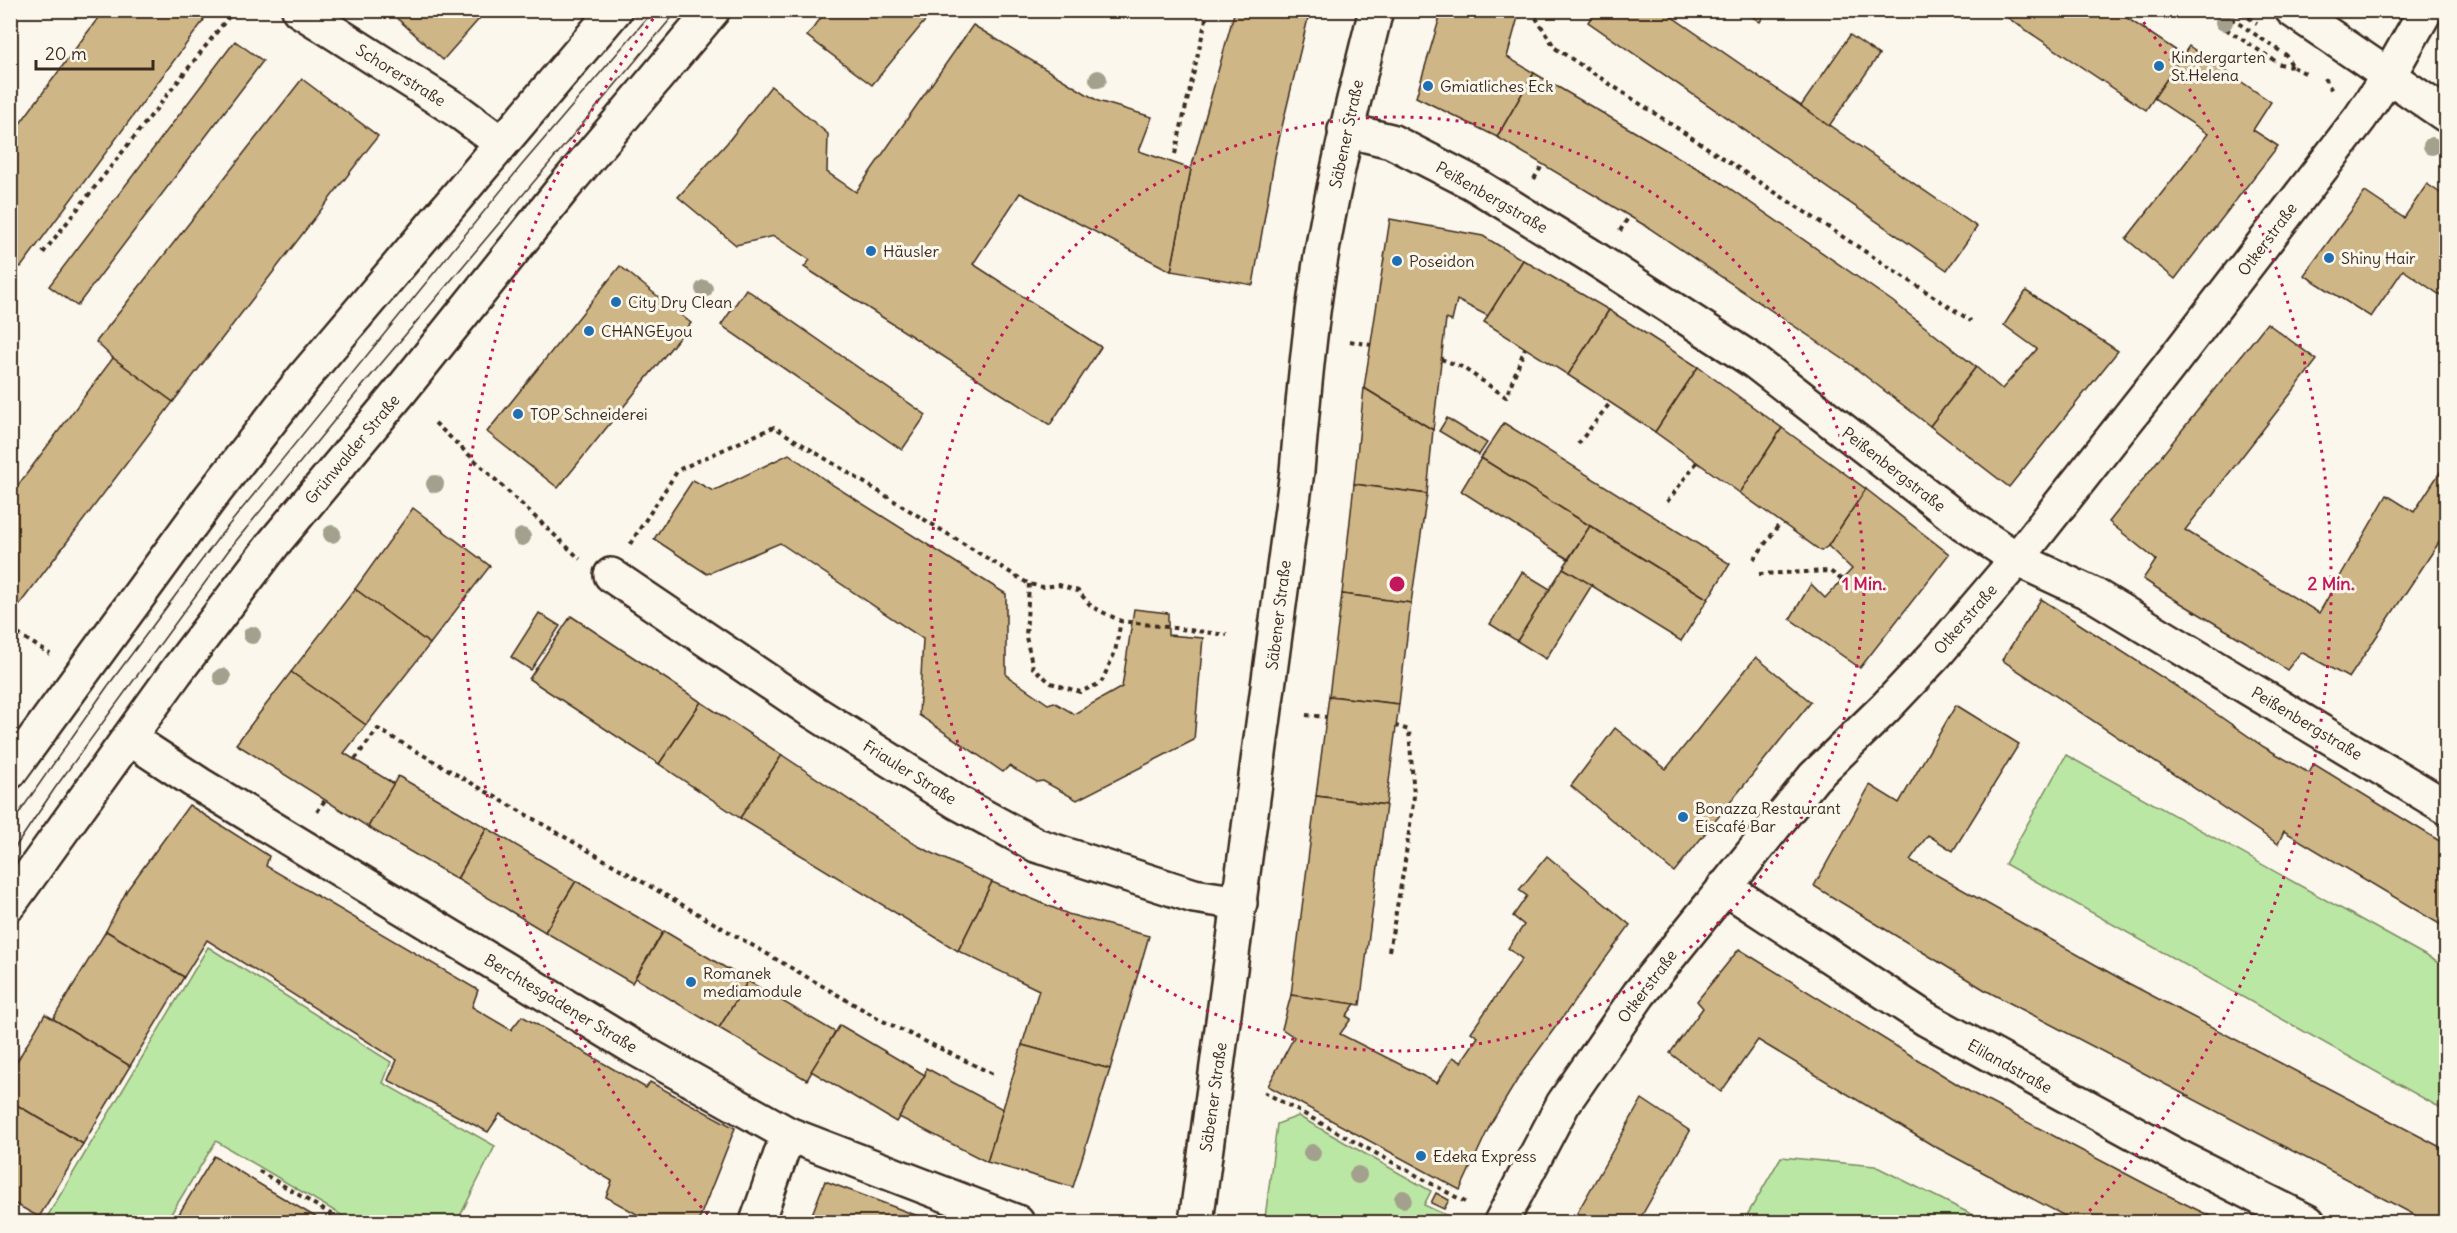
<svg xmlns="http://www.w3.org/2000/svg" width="2457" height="1233" viewBox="0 0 2457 1233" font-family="Delius,sans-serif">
<rect width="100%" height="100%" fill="#fbf7ec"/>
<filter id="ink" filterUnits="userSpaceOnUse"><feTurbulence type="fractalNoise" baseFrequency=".0167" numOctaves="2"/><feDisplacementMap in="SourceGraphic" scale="12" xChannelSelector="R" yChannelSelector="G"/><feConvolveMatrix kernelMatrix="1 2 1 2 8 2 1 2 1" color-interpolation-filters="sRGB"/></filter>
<g filter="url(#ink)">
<g fill="#bbe7a4" stroke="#7b8861" stroke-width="1.5">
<polygon points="2066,755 2446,967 2446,1111 2005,864"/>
<polygon points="208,947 391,1062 383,1083 495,1146 457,1222 353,1222 216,1141 166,1222 44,1222"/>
<polygon points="1298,1116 1431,1191 1424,1205 1448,1216 1445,1222 1268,1222 1265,1218 1277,1124"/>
<polygon points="1781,1157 1875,1166 1987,1222 1743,1222"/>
</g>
<g fill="#cfb686" stroke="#3b2a1e" stroke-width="1.5">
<polygon points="104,10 191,10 204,20 21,267 10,259 10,137"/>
<polygon points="388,10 487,10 443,60"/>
<polygon points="827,10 934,10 872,85 807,36"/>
<polygon points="1235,10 1310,10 1275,156 1253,285 1171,271 1191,169"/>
<polygon points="1442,10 1520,10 1507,57 1534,73 1497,137 1416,97"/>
<polygon points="1596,10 1662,10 1977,227 1947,270 1588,22"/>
<polygon points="1742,10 1767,10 1760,22"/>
<polygon points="1996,10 2115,10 2183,55 2146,110"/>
<polygon points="973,25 1098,101 1152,117 1139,151 1191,169 1171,271 1020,193 973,264 1101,347 1050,425 804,267 810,260 774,236 736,245 678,197 727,143 771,86 828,134 827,172 856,192"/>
<polygon points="1850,35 1879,55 1829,126 1801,106"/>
<polygon points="235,41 263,61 77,306 49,286"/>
<polygon points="2189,46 2271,102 2253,130 2278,146 2175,279 2126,239 2208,134 2154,98"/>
<polygon points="1534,73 1719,181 1892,301 1976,367 1930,426 1846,361 1649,228 1497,137"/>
<polygon points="302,79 378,136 173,402 113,358 96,342"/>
<polygon points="2427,184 2446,197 2446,299 2403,270 2371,317 2304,275 2365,192 2404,218"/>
<polygon points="1390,219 1483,236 1523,260 1488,316 1457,300 1452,321 1446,319 1433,430 1364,388"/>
<polygon points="1523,260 1609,310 1568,375 1484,322"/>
<polygon points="620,266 691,323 558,488 487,432"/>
<polygon points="746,289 926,415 902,450 721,325"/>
<polygon points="2026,291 2118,351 2009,487 1930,426 1976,367 2002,389 2037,349 2004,325"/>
<polygon points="1609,310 1698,367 1655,432 1568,375"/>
<polygon points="2267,323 2317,360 2185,530 2319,613 2387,495 2414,512 2446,463 2446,532 2349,678 2301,652 2287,670 2246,642 2169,596 2143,579 2156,560 2109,522"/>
<polygon points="113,358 173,402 10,617 10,496"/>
<polygon points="1698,367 1782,428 1740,493 1655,432"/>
<polygon points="1364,388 1433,430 1427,494 1354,484"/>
<polygon points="1447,418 1487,443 1479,455 1439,431"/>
<polygon points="1504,423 1730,564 1708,599 1481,458"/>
<polygon points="1782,428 1866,489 1828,546 1821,551 1740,493"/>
<polygon points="789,454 828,482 1006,594 1006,675 1048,704 1054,702 1074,714 1122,687 1134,609 1168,613 1168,635 1203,638 1194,740 1077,800 1043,781 1037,782 1009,766 1003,772 919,715 923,639 780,543 707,574 654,539 693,480 713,491"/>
<polygon points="1481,458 1590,526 1568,559 1461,491"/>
<polygon points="1354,484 1427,494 1411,603 1342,594"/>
<polygon points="1866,489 1949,554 1860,668 1790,619 1811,584 1825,598 1852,569 1828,546"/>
<polygon points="413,508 490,566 430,644 355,589"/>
<polygon points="1590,526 1708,599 1681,641 1563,568"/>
<polygon points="1563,568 1592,585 1546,659 1517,641"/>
<polygon points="1522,572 1550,589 1517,641 1490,624"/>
<polygon points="355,589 430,644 366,725 291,672"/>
<polygon points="1342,594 1411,603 1399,704 1329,696"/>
<polygon points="2041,599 2185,692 2264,747 2309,773 2314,764 2446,845 2446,928 2284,831 2278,844 2002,660"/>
<polygon points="539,613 560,626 531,670 511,657"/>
<polygon points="571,616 701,702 659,764 529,679"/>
<polygon points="1756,657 1811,702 1674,872 1571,786 1615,728 1666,769"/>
<polygon points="291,672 366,725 344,753 394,784 368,827 236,744"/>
<polygon points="1329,696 1399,704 1386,805 1316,796"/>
<polygon points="701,702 782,755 740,818 659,764"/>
<polygon points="1956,705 2019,744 1953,851 1928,835 1910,860 2128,983 2446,1150 2446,1222 2428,1222 1985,990 1814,886 1870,785 1899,803"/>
<polygon points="782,755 918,846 992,882 958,951 740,818"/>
<polygon points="398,776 487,828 457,879 368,827"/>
<polygon points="1316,796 1386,805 1360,1005 1291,995"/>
<polygon points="189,805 269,856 266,866 478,990 472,1007 511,1030 522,1016 646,1088 650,1082 735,1128 698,1222 651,1222 606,1197 612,1181 500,1114 488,1132 388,1080 397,1060 207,940 184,977 106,931 127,890"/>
<polygon points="487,828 576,881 545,932 457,879"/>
<polygon points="1547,856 1630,925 1519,1077 1491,1123 1460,1190 1268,1086 1294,1037 1282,1029 1291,995 1355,1004 1346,1016 1351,1019 1340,1034 1437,1083 1453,1057 1461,1062 1478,1037 1471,1032 1522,959 1508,948 1524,925 1513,916 1527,896 1519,890"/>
<polygon points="576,881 663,932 632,983 545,932"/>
<polygon points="992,882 1068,914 1149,936 1110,1069 1022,1045 1039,990 958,951"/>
<polygon points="106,931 184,977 130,1066 53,1019"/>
<polygon points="664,931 748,981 719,1028 635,978"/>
<polygon points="1739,949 1970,1092 2155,1189 2222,1222 2076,1222 1932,1145 1758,1040 1721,1092 1670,1053 1703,1008 1697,1001"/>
<polygon points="748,981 835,1032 807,1080 719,1028"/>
<polygon points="45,1014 130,1066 83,1144 10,1101 10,1073"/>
<polygon points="840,1025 925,1075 896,1122 811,1071"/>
<polygon points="1022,1045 1110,1069 1073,1187 987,1162"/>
<polygon points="926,1068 1003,1109 987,1162 899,1117 925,1075"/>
<polygon points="1642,1099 1690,1131 1638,1222 1572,1222"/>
<polygon points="10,1101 83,1144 39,1217 10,1201"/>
<polygon points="214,1156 266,1188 324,1222 174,1222"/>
<polygon points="825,1181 934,1222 809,1222"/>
<polygon points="1436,1193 1449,1200 1444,1209 1431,1203"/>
</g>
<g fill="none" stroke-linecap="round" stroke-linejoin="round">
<defs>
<g id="minor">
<polyline points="299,10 458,111 501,143"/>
<polyline points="2292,10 2446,115"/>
<polyline points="1345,130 1391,141 1471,182 1588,254 1755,362 1964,524 2017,559 2094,595 2446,807"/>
<polyline points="611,575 812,711 957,802 1036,845 1194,896 1240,903"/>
<polyline points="129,738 199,784 633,1047 788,1134 1017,1222"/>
<polyline points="1724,887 1926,1019 2175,1155 2308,1222"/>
<polyline points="757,1222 788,1134"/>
<path d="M1196,1222l101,-751c6,-69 12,-139 23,-208 14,-85 35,-169 56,-253"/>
<polyline points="1501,1222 1563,1104 1639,994 1814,777 1885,708 1936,654 2017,559 2167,369 2360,118 2389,75 2426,10"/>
</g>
<g id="secondary">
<polyline points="10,772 210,498 305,376 615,10"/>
<polyline points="10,903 176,672 274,543 399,393 564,187 713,10"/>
</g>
</defs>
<use href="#minor" stroke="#3b2a1e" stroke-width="38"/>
<use href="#secondary" stroke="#3b2a1e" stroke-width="38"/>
<g stroke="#3b2a1e" stroke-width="4" stroke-dasharray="4.5 4.5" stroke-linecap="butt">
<polyline points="1531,10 1555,48 1971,321"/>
<polyline points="2204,10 2246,16 2257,23"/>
<polyline points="2364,10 2380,16"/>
<polyline points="2226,29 2280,64 2293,67 2286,55 2232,19"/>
<polyline points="2293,67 2309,75"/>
<polyline points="2324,78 2333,92"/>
<polyline points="1175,154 1208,10"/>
<polyline points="1534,179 1543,164"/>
<polyline points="1620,231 1629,216"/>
<polyline points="43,253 234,10"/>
<polyline points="1350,341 1371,345"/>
<polyline points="1441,359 1462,367 1506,397 1525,348"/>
<polyline points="435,423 580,559"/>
<polyline points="1578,444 1610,403"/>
<polyline points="1667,502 1697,462"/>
<polyline points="630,544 678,470 774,427 1029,584 1043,587 1059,585 1078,591 1092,607 1121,621 1227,635"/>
<polyline points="1754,559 1781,522"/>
<polyline points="1759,574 1830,571 1842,580"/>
<polyline points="1029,584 1026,637 1033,668 1051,683 1080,692 1101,683 1115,652 1121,621"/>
<polyline points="10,629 50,654"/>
<polyline points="1306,715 1326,717"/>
<polyline points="355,759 378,729 883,1021 995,1075"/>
<polyline points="317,812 325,800"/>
<polyline points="1389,951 1404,868 1414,796 1409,730 1396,726"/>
<polyline points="1264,1092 1465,1202"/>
<polyline points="259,1171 344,1222"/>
</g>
<use href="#minor" stroke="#fbf7ec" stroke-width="33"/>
<use href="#secondary" stroke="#fbf7ec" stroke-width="33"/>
<g stroke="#3b2a1e" stroke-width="1.5">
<polyline points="10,826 107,687 219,537 521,166 654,10"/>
<polyline points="10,855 55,788 231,547 359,390 678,10"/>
</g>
</g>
<g fill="#a3a08d">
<circle cx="2224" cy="22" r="9"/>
<circle cx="1098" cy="79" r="9"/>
<circle cx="2432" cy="146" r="9"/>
<circle cx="704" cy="289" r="9"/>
<circle cx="435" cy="484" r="9"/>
<circle cx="332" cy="534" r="9"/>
<circle cx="522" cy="537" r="9"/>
<circle cx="252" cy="635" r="9"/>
<circle cx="222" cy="677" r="9"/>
<circle cx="1312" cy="1153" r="9"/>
<circle cx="1358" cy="1175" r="9"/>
<circle cx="1403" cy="1199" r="9"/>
</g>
</g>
<g fill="none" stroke="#c2185b" stroke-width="3" stroke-dasharray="3 6">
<circle cx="1397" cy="584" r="467"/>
<path d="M714 1221A934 934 0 0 1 656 15M2138 15A934 934 0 0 1 2080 1221"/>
</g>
<g fill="#1f6fb2" stroke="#fbf7ec" stroke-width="2">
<circle cx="2159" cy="66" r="6"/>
<circle cx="1428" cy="86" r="6"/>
<circle cx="871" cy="251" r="6"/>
<circle cx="2329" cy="258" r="6"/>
<circle cx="1397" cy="261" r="6"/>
<circle cx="616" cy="302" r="6"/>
<circle cx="589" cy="331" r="6"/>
<circle cx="518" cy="414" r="6"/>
<circle cx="1683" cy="817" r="6"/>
<circle cx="691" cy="982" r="6"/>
<circle cx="1421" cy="1156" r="6"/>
</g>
<g text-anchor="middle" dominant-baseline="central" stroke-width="6" stroke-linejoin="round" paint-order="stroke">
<g font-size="16" fill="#3b2a1e" stroke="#fbf7ec" text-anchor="start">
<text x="2171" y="57">Kindergarten<tspan x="2171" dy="18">St.Helena</tspan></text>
<text x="1440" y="86">Gmiatliches Eck</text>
<text x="883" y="251">Häusler</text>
<text x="2341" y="258">Shiny Hair</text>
<text x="1409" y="261">Poseidon</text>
<text x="628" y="302">City Dry Clean</text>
<text x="601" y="331">CHANGEyou</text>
<text x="530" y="414">TOP Schneiderei</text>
<text x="1695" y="808">Bonazza Restaurant<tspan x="1695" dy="18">Eiscafé Bar</tspan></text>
<text x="703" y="973">Romanek<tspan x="703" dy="18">mediamodule</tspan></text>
<text x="1433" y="1156">Edeka Express</text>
</g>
<g font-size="16" fill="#3b2a1e" stroke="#fbf7ec">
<text transform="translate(401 75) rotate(32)">Schorerstraße</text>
<text transform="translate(1346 134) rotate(-78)">Säbener Straße</text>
<text transform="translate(1492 197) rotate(30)">Peißenbergstraße</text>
<text transform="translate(2267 239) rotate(-53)">Otkerstraße</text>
<text transform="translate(352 449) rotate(-50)">Grünwalder Straße</text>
<text transform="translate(1894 469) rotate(38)">Peißenbergstraße</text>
<text transform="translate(1278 615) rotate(-83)">Säbener Straße</text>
<text transform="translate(1965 619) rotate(-49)">Otkerstraße</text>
<text transform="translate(2307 723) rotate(31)">Peißenbergstraße</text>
<text transform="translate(910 772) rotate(32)">Friauler Straße</text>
<text transform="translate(1647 986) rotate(-53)">Otkerstraße</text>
<text transform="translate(561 1003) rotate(31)">Berchtesgadener Straße</text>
<text transform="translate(2010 1066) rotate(29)">Elilandstraße</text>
<text transform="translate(1213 1097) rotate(-82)">Säbener Straße</text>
</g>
</g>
<circle cx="1397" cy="584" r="9" fill="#c2185b" stroke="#fbf7ec" stroke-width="3"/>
<g font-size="18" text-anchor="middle" font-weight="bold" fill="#c2185b" stroke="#fbf7ec" stroke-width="6" stroke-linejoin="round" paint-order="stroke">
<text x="1864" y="590">1 Min.</text>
<text x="2331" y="590">2 Min.</text>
</g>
<rect width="2457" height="1233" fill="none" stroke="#fbf7ec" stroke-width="36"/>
<rect x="18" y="18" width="2421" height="1197" fill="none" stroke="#3b2a1e" stroke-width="2" filter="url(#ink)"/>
<path d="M36 60v9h117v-9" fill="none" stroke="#3b2a1e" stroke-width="3"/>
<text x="45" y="60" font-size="18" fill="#3b2a1e" stroke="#fbf7ec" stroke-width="4.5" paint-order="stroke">20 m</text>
</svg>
